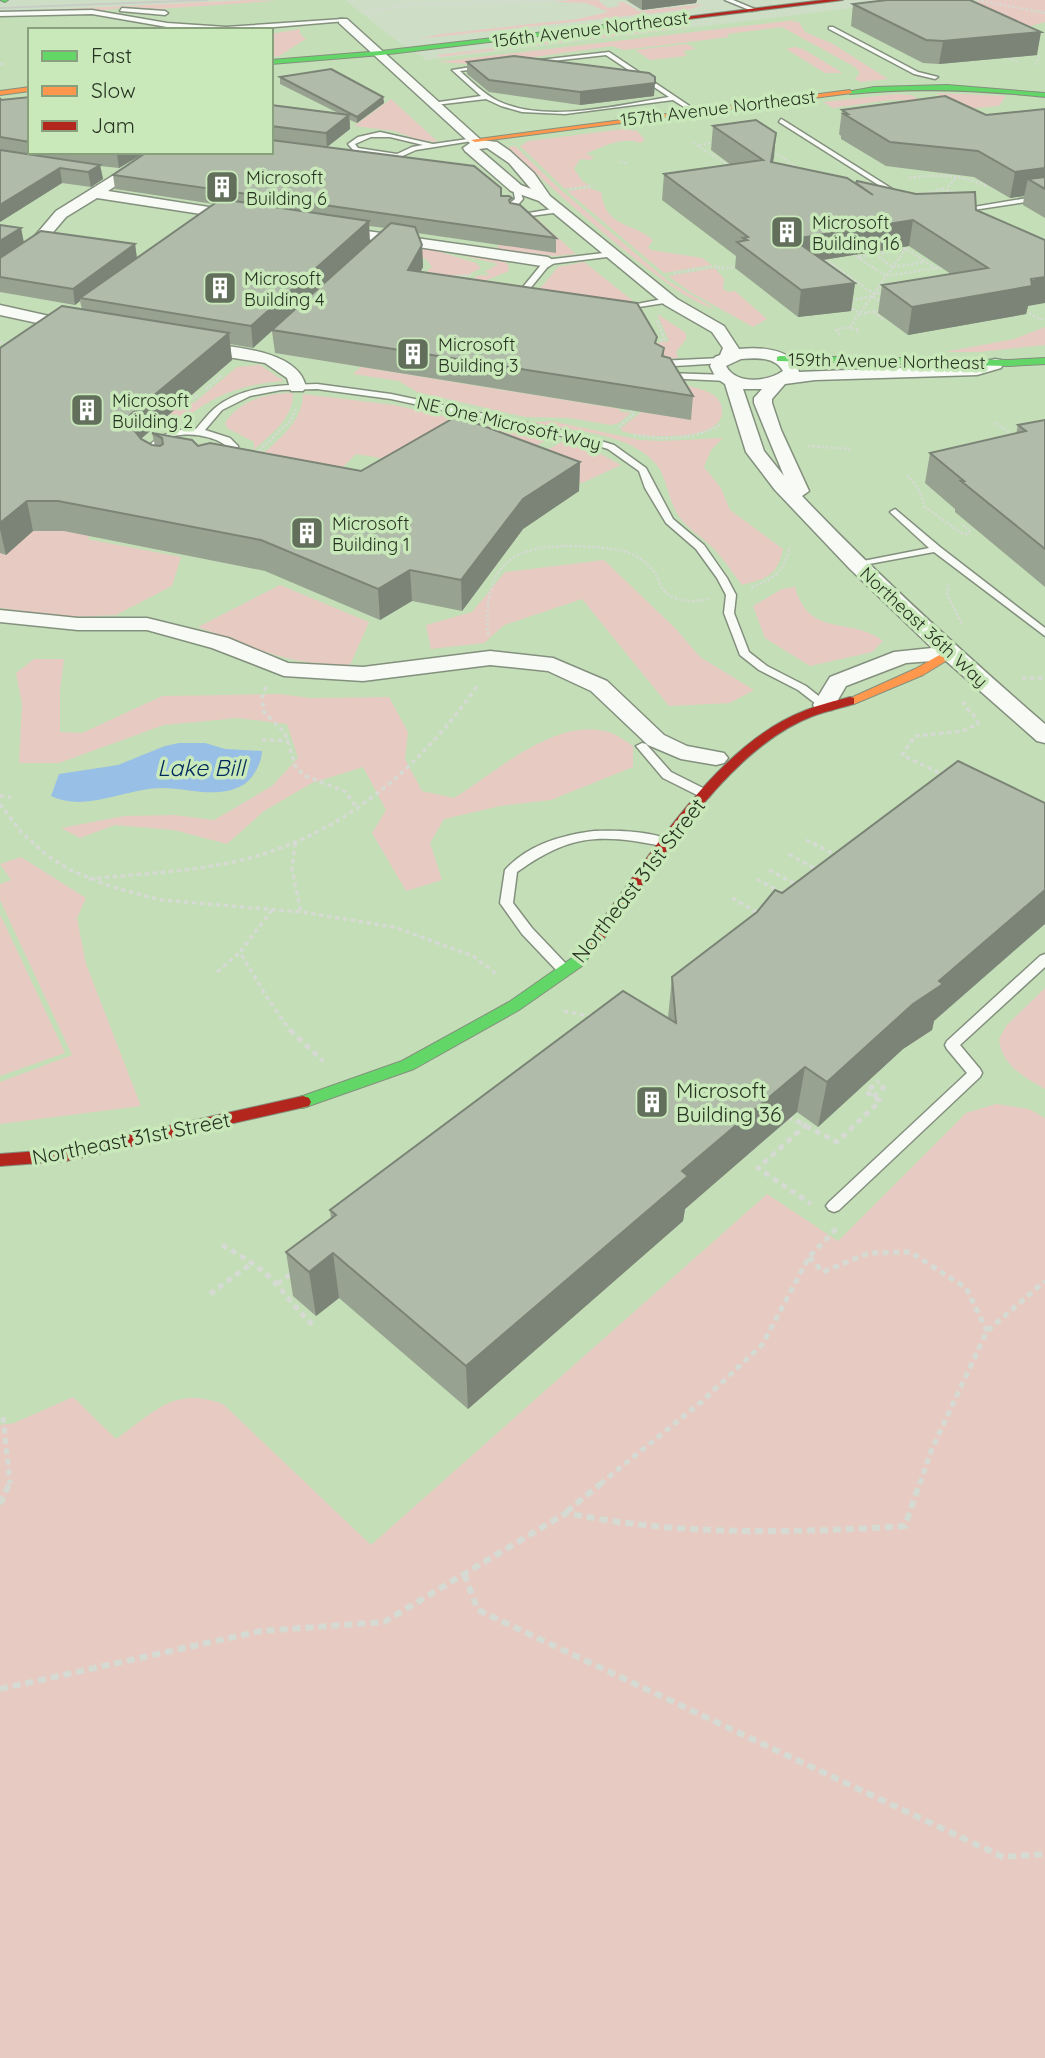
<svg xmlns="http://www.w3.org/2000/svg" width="1045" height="2058" viewBox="0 0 1045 2058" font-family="Quicksand,sans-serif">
<rect width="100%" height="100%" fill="#cedec6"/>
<path fill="#c4deb7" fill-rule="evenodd" d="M278,0h67l52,41 30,19 491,-60h127v2058h-1045v-2046zM30,30h241v122h-241z"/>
<g fill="#e7cbc2">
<polygon points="249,0 276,1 159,9 132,7 96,11 0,12"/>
<polygon points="571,0 598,0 608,8 620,6 617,3 624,2 639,11 704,4 691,9 417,39 441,34 577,19 608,12 586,3 551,2"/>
<polygon points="980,0 1045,0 1045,12 1021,8 1045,13 1045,22 1024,28 975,2"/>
<polygon points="796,20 792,22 799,22 805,32 833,44 888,79 861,82 855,79 860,73 855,67 782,27 727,34 729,37 624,50 612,46 514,60 507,57 470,64 437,62"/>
<polygon points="685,25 689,27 440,57 437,55"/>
<polygon points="300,29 300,34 306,39 279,56 271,57 271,34"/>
<polygon points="687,44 696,49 683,51 687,56 650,60 635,50"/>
<polygon points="795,47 803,49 843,73 825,73 786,49"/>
<path d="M937,93l69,3 -7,10 -33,3c-5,-9 -13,-11 -22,-9z"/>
<polygon points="896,94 911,95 924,102 911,104 904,100 891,100 833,108 823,102"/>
<polygon points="391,99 438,142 416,139 395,131 354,126"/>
<path d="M623,129l14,2 8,9 -5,3c-15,-7 -40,4 -54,11l8,3 -4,3 -10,-1 -6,10 9,13 7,3 -25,4 -45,-43 8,-5z"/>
<path d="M515,146l46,44 107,91 46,27c-36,-3 -174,-130 -206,-161z"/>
<path d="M589,188l12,4c5,37 30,29 52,48l-5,7 3,3 51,8 10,7 -48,8 -97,-82z"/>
<polygon points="534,216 576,254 555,256 531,253 527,256 494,252 518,219"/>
<polygon points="386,244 427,248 476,263 481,268 468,275 430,276 424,274 432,267 426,259"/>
<polygon points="445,251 499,260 508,264 509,271 482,282 449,281 467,278 475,281 476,277 473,276 488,275 489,273 484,272 498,264"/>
<polygon points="584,262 633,301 616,304 538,291 558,267"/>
<polygon points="715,268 724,279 723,289 728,292 735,291 767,319 753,327 692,293 668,276"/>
<polygon points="657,314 686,333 686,339 676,352 678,358 656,359 638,328 657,343 669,341"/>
<polygon points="1045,327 1045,345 979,352 945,352 1014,339"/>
<path d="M260,365l24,16c-39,3 -70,13 -101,39h-21l14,-11 19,-7 42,-35z"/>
<polygon points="361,367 620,409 619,411 631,413 619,423 611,425 569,418 525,417 417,392 399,381 353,374"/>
<path d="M669,381c14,5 34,6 46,15 4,4 7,8 7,14 3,33 -81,28 -100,21l-1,-3 20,-16 50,7z"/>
<path d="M293,393c0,26 -21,40 -39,57v-8l-27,-14 -2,-5c14,-23 43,-30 68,-30z"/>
<path d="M303,394l91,11 153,34 -40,25 -84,1 -67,-11 -28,28 -81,-15c22,-20 56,-41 56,-73z"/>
<path d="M551,421l89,19 23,1 60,-3 -12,12 -7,17 17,21 9,22 53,39c-7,28 -14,28 -41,36 -10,-13 -19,-27 -30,-38 -10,-10 -24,-18 -32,-29 -11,-15 -12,-35 -21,-50 -23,-35 -93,-39 -130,-45z"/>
<polygon points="562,442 597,452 621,465 582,483 550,474 545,451"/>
<polygon points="96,530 87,539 181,557 172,586 116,615 72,617 0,608 0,553 6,554 33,531"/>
<polygon points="604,560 676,629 700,657 754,690 730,703 669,706 582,599 504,625 484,643 431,649 426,625 472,612 505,572"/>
<path d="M280,585l89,37 -19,43c-59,1 -97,-17 -152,-38z"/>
<path d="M795,587c14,52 56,29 88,54l-11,11 -62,14 -45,-28 -12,-32 29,-17z"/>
<path d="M34,659h30l-4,31v42l22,1 80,-37 117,-2 32,4 78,-1 19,35 -3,27 17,32 32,7c43,-26 106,-86 160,-64 6,3 13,8 19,12v21l-82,33 -51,6 -56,13 -14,24 12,37 -36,11 -34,-58 14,-23 -23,-43 -51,16 -48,28 -37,33 -53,-14 -59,-5 -35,13 -19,-10 63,-12 50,-1 40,5 58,-34 26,-28 -11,-34 -49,-6 -74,7 -105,38h-40l3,-59 -6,-31z"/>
<polygon points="21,857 86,898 77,918 86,964 141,1106 0,1124 0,1082 72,1055 0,900 0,884 11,880 0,864"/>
<polygon points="0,914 65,1053 0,1076"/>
<path d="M1045,988v101c-20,-11 -44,-24 -46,-50l7,-13z"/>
<path d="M996,1104l33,5 16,9v940h-1045v-633l14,-2 59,-26 43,42c39,-27 57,-53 107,-35l148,141 396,-351 71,47 128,-128z"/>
</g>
<path fill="#98bfe6" d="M179,743h26l20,6 37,2c0,12 -10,30 -21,35 -25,13 -53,2 -79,2 -37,0 -76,25 -111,8l8,-22 59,-9 47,-19z"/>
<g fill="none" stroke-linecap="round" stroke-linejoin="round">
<defs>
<g id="lane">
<polygon points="725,0 733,0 757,10 752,11"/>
<polygon points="122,8 165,11 168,13 165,15 120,11"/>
<polygon points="92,10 167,23 226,27 343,19 346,21 240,30 212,30 167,27 92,14 0,16 0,12"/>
<polygon points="829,27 833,27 918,72 938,77 935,79 914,74 829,29"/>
<path d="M609,52l88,59 -5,1 -19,-12 -108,14 -43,-2 -21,-6 -15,-7 -51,6 -3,-2 49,-7 -29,-26 32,-5 2,3 -26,3c12,11 24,23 38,30 48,23 121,4 171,-4l-63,-42 -81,9 -3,-2z"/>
<polygon points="781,119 783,120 905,197 899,198 779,122"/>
<path d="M380,132l53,12 42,-6 3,2 -62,10 -18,8 -44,-7 -6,-7 10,-7zM371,137h19l33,8 -11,2 -15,7 -39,-6 -3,-4z"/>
<polygon points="516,186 519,188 523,199 516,207 503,209 503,205 510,203 515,199 513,188"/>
<polygon points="1045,195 1045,199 960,212 956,210"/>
<polygon points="558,208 561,212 515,218 511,216"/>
<polygon points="612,252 616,254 615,256 550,264 524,296 524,300 514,298 545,260"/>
<polygon points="668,298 671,298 671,302 620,310 616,308"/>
<polygon points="721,358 724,359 724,363 659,367 655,364 659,361"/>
<polygon points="666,373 728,375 732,378 728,381 663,378 663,374"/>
<path d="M317,384l74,10 187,40 36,11 32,23 27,51 31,26 23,33 9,17 -2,18 15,39 18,14 39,20 24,19 -6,3 -4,-1 -22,-17 -39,-20 -19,-15 -16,-42 2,-18 -9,-17 -21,-29 -30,-26 -21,-35 -6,-17 -31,-22 -32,-10 -185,-40 -74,-10 -36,1 -31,6 -28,14 -17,20 25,8 8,8 -1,12 -8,6 -8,-2 7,-5 2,-8c-21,-21 -81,-21 -80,13h-6l-4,-6c14,-20 32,-28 56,-27 6,-7 12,-15 19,-21 27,-23 69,-23 102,-24z"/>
<polygon points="895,509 940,547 1045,628 1045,636 934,552 853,567 853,563 929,548 892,514 890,512"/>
<polygon points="642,743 646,744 671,772 709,791 711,794 709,797 701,797 663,778 636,746"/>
<path d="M594,831c20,-1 65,0 80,12l-6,4c-66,-13 -95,-15 -151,25l-4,31 19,25 38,40 2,3 -7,5 -5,-2 -38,-40 -22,-31 5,-33c22,-25 57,-35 89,-39z"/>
<polygon points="1045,954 1045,967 960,1045 980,1069 982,1073 980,1077 839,1210 834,1212 829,1210 826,1206 829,1202 967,1073 947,1049 945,1045 947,1041 1040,956"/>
</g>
<g id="street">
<path d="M339,19h8l134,121 16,2 13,9 24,22 16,23 127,103 47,27 15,23c20,-2 43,-1 58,14l2,9 176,-7 20,-6 6,1 2,4 -2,4 -24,7 -162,5 -30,4 -13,15v4l9,27 28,61 -7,5c77,81 159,155 243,228v19l-8,-2 -92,-81 -39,3 -60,23 -14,24h-16l-3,-5 17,-28 64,-25 38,-4 -82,-79 -75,-79 -29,-38 -21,-68 -9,-6 -6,-12 5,-9 5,-2 3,-7 -11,-16 -47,-27 -126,-104 -28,-10 -46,-40 -2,-3 7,-5 -131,-120zM487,148l22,15 22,26 -10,-4 -42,-36zM741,359c15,-1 34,-3 42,12 -16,11 -47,14 -57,-5zM743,389h19l-8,9v5l30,73 -20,-25z"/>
<polygon points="151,152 167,152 108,191 240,212 247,216 240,220 97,198 66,217 38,250 0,274 0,262 28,244 56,211"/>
<polygon points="332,226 548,257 556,262 548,267 327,233 325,230 327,227"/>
<polygon points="0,305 85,324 87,327 79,332 0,315"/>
<path d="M195,342c32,5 103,6 111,45l-3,4h-12l-4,-13 -22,-15 -76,-12 -2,-4z"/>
<polygon points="0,610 78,618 147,618 228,638 288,663 363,667 490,651 553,658 607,681 664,735 687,746 724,753 728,758 724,763 716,765 681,759 648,745 591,691 548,671 490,665 363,681 284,676 212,648 147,630 78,630 0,622"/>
</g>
<g id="fast">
<polygon points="0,0 8,0 5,2"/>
<polygon points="664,18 666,21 381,55 271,64 271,60 381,51"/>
<path d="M947,85l98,8v4c-65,-7 -130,-10 -195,-3l-3,-2 27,-5z"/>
<polygon points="780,356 1009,360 1045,358 1045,364 1009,366 777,361 777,357"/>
<polygon points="591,940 598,945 582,966 519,1010 414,1069 303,1108 297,1106 295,1102 297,1098 402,1061 509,1002 572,958 586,941"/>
</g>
<g id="slow">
<polygon points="30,87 30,91 0,95 0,91"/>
<polygon points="850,90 852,93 475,142 471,140"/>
<polygon points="950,649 956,653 954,656 923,675 854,704 846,704 844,701 915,669"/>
</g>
<g id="jam">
<polygon points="824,0 843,0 664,22 661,20"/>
<path d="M850,697l4,1v6c-13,4 -27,7 -41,12 -90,34 -160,159 -217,233h-10l-2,-4 2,-4c58,-74 127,-195 218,-230 14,-6 31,-10 46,-14z"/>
<polygon points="303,1096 309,1098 311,1102 309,1106 66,1161 0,1166 0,1154 66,1149"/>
</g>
</defs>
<use href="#lane" stroke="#84907e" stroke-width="3"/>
<use href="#street" stroke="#84907e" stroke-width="3"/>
<use href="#fast" stroke="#84907e" stroke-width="2"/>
<use href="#slow" stroke="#84907e" stroke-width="2"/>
<use href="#jam" stroke="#84907e" stroke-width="2"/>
<g stroke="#d5dad2" stroke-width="2" stroke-dasharray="2.5 2" stroke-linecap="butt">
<polyline points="977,0 1045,13"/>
<polyline points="366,12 407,5 561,0"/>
<polyline points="1007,57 1019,63"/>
<polyline points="0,64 5,64"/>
<polyline points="1035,65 1040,56"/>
<polyline points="693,143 733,168"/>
<polyline points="699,145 710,143 715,146"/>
<polyline points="769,149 800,169"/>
<polyline points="620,162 627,163"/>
</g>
<g stroke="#d5dad2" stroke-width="2.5" stroke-dasharray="2.5 2" stroke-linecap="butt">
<path d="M909,178c28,-4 53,-4 79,9"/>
<polyline points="570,189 593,186"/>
<polygon points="942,189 956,192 961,197 942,202 925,194"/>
<polygon points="853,254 886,276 943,267 982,292 860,314 792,263"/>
<polyline points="875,254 893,267 925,262"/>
<polyline points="859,257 906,249 935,268"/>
<polyline points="825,259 874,294 885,292"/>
<polyline points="674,273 717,266 720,269 734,267"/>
<polyline points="451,277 471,275"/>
<polyline points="847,301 873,296 884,305"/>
<polyline points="874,312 883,319"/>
<polyline points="1029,313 1039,319 1045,319"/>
<polyline points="657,321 665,340 659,340"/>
<polyline points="850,327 908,246"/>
<polyline points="840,335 836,330 846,327 858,330 858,334"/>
<polyline points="0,342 13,346"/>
<polyline points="206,389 223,374"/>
<polyline points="179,405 199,395"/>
<polyline points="996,423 1011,434"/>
<polyline points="619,427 634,414 631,410"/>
<path d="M634,435c30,5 59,5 86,-10"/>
<polyline points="808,446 850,449"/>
<polyline points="256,454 290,421 297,408"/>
<polyline points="907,475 918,488 925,507 960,532 969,535"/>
<polyline points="963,525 970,530 969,535"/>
<polyline points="948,584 947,595 962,624"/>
<path d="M751,587c23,-8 33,-15 39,-40"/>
<path d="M488,635c-5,-69 21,-90 88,-89 17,1 37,1 53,7 11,4 23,13 28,24 2,3 4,11 7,14 12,12 30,11 45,8"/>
</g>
<g stroke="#d5dad2" stroke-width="3.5" stroke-dasharray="4.5 3.5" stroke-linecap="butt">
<polyline points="1022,678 1045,678"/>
<polyline points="266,687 262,697 264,712 285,733 296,768 306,776 346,792 356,807"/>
<polyline points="262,740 289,741"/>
<path d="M946,776l-44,-21 13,-19 48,-5 15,-7c-2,-11 -14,-14 -16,-26"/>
<polyline points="0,796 11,797"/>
<polyline points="0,804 22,833 48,856 70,870 112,887 161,900 301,912 394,927 473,956 499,976"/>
<polyline points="806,840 836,855"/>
<polyline points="295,843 292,869 301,912"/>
<polyline points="789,854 819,871"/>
<polyline points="769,870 799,886"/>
<path d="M89,879c54,-6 111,-7 164,-22 94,-26 169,-92 224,-171"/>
<polyline points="757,879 784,894"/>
<polyline points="732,898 761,915"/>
<polyline points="272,910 240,952 266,996 291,1032"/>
<polyline points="217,972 240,952"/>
<polyline points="564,1011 593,1017"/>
</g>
<g stroke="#d5dad2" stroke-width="5" stroke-dasharray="6 4.5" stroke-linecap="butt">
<polyline points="290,1030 323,1061"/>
<polyline points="873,1097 887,1084"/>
<polyline points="787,1116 837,1142 880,1101 866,1092 879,1081"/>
<polyline points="807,1124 758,1168 811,1204"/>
<path d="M222,1245c19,11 41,23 55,40 13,15 23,28 38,42"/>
<polyline points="809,1257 823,1272 869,1253 910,1252 966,1288 987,1331"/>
<polyline points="277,1284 292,1273"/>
<polyline points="210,1294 252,1263"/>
<polyline points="3,1417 10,1484"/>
<polyline points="600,1484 700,1403 762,1345 809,1257 837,1228"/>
<polyline points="920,1484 931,1451 987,1331 1045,1281"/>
</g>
<g stroke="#d5dad2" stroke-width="6" stroke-dasharray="8 5" stroke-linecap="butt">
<polyline points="0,1504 10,1482"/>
<polyline points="566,1512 603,1482"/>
<polyline points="464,1574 478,1610 1003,1857 1045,1854"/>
<path d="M0,1689l261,-58 123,-9 182,-109c113,23 225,20 339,13l15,-44"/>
</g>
<use href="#lane" fill="#f8faf6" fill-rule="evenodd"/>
<use href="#street" fill="#f8faf6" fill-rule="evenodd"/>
<use href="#fast" fill="#63d668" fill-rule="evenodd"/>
<use href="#slow" fill="#ff974d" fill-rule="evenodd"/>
<use href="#jam" fill="#b3261e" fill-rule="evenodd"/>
<polyline stroke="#c8cdc6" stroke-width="2" points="0,8 208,0"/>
<polyline stroke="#d5dad2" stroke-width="2.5" stroke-dasharray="2.5 2" stroke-linecap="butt" points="948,187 957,176"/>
</g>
<g fill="#97a291" fill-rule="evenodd">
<polygon points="626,0 697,0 696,3 642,10"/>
<polygon points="853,4 1037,55 939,64 923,63 851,26"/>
<polygon points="467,62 654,96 580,105 489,92 467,74"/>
<path d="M280,77l103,20 1,6 -27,20 -7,-3v9l-23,18 174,49 55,42v15l-139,-20 5,12 1,22 -3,5 237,72 7,4v9l29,39 -2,24 -416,-67 -3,-22 -19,17 -23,-4 2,16 -91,79 11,6 3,1 -3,-13 46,13 163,25 219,-9 -1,29 -56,38 -61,82 -50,-10 -32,19 -115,-49 -201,-40h-31l-27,24 -6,-2v-205l82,-39 -2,-8 -5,4 -75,-13v-67l21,3 3,15 111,1 2,14 77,-54 -99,-15 -2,-14 158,-23v-47l67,8 -58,-29zM369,226l16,2 -34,31z"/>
<polygon points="30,97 30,152 146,152 119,168 100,166 103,179 91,187 62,183 0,222 0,98 1,100"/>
<polygon points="1045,109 1045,218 1023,205 1024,196 1010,198 974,177 886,166 841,139 841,136 839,134 842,110 986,115"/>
<polygon points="713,126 773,162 856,184 976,210 1028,306 1026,314 908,335 878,313 882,285 951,274 909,246 823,260 855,283 851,311 798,317 735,268 736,256 662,200 664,174 731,165 711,150"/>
<polygon points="1045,420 1045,587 955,512 955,509 925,483 930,453 1016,434 1018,425"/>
<polygon points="672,977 934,1021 932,1030 903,1049 818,1127 797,1112 685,1209 683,1221 468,1409 339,1298 316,1316 293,1296 286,1252 331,1218 330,1210 668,1018"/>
</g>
<g fill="#7b8476">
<polygon points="642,0 697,0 696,3 642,10"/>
<polygon points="1041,32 1037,55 939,64 943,41"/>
<polygon points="655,83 654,96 580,105 580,92"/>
<polygon points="383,97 384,103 357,123 357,117"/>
<polygon points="349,115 350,129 327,147 326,133"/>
<polygon points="776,133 774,157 768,187 771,162"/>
<polygon points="120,152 146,152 119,168 117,154"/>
<polygon points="100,165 103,179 91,187 88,172"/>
<polygon points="60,168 62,183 0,222 0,205"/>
<polygon points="1045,168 1045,189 1028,179 1024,196 1010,198 1015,172"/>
<polygon points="913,220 909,246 791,265 793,239"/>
<polygon points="369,221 370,242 253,348 251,326"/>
<polygon points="21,228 24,244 0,259 0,241"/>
<polygon points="135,244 137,260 80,298 80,301 75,305 73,289"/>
<polygon points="422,245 423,267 409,293 408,270"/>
<polygon points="1045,277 1045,303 1028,306 1026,314 908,335 912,307"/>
<polygon points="855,283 851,311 798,317 801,290"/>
<polygon points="229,333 232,360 122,455 117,426"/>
<polygon points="580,462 579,491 523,529 462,611 461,580 523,499"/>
<polygon points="27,501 33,531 6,555 0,529 0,523"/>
<polygon points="410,570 412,601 380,620 378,589"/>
<polygon points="1045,890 1045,924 934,1021 932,1030 903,1049 818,1127 827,1082 939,981"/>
<polygon points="805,1067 797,1112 685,1209 683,1221 468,1409 466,1366 682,1171"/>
<polygon points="333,1253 339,1298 316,1316 309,1272"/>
</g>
<g fill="#b0bca9" stroke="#7b8476" stroke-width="2">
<polygon points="887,0 970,0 1041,32 943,41 926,40 853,4"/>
<polygon points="514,56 649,73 655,77 655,83 580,92 489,80 467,62"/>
<polygon points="331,69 383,97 357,117 280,77"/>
<polygon points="945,96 986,115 1045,109 1045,168 1015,172 978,151 890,142 844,114 848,114 842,110"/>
<polygon points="30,97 30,142 0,137 0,98 1,100"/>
<polygon points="271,105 349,115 326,133 271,126"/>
<polygon points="756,120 776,133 771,162 847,178 873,195 856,183 857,181 916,194 975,192 976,210 1045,240 1045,277 1031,279 1032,286 912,307 882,285 988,268 913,220 793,239 855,283 801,290 737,242 747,240 743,238 748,237 664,174 763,160 713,126"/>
<polygon points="271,140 474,166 501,188 501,196 509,196 512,198 509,200 510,203 520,205 556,238 113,175 147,152 271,152"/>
<polygon points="0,150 100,165 88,172 60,168 0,205"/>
<polygon points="1045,177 1045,189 1028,179"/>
<polygon points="221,199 369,221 251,326 80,298"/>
<polygon points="391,223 415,227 422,245 408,270 637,303 657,337 655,343 664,348 662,356 670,358 693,396 272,330"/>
<polygon points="0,225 21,228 0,241"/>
<polygon points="41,231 135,244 73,289 0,277 0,258"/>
<polygon points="62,306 229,333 117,426 133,429 141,439 152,445 160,446 163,444 162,438 152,433 192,440 198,446 210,443 361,471 457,416 580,462 523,499 461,580 410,570 378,589 261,540 58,501 27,501 0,523 0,348"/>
<polygon points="1045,420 1045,549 961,481 964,481 930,453 1026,431 1018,425"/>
<polygon points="958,761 1045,803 1045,890 939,981 943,984 913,1004 827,1082 805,1067 682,1171 688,1176 466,1366 333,1253 309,1272 286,1252 336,1215 330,1210 623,991 676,1023 672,977 757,912 775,890 782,893"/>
</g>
<defs>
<symbol id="building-square" viewBox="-11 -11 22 22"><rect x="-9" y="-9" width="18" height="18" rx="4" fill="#616f5b" stroke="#cae9bb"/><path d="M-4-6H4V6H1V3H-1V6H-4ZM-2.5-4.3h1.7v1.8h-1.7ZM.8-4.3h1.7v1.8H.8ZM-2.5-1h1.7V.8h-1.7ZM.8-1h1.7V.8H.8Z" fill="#fff"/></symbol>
</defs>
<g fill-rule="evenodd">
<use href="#building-square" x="203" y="168" width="38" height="38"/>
<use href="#building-square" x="768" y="213" width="38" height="38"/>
<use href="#building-square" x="201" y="269" width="38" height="38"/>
<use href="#building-square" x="394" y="335" width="38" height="38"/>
<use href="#building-square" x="68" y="391" width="38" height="38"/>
<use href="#building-square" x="288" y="514" width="38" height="38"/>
<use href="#building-square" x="633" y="1083" width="38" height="38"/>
</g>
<g text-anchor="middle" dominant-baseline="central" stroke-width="7" stroke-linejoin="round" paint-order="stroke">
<g font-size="18" fill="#273321" stroke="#cae9bb">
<text transform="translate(590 29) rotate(-7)">156th Avenue Northeast</text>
<text transform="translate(718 108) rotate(-7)">157th Avenue Northeast</text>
<text transform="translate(887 361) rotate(1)">159th Avenue Northeast</text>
<text transform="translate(509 423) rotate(13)">NE One Microsoft Way</text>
<text transform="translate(924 627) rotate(43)">Northeast 36th Way</text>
</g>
<g font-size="18" fill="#273321" stroke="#cae9bb" text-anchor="start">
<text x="246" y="177">Microsoft<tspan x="246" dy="21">Building 6</tspan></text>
<text x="812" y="222">Microsoft<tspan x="812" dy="21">Building 16</tspan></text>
<text x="244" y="278">Microsoft<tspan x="244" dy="21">Building 4</tspan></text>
<text x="438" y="344">Microsoft<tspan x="438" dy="21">Building 3</tspan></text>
<text x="112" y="400">Microsoft<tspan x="112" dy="21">Building 2</tspan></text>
<text x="332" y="523">Microsoft<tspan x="332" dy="21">Building 1</tspan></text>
</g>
<g font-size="21" fill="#273321" stroke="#cae9bb">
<text transform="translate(638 880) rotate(-52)">Northeast 31st Street</text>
<text transform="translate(131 1138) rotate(-11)">Northeast 31st Street</text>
</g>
<g font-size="21" fill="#273321" stroke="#cae9bb" text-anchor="start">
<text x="676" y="1090">Microsoft<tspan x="676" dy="24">Building 36</tspan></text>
</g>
<g font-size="23" font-style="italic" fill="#002a5b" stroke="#cae9bb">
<text x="201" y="767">Lake Bill</text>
</g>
</g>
<rect x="28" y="28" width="245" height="126" fill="#cae9bb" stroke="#89a07d" stroke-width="2"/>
<rect x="42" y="51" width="35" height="10" fill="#63d668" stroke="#89a07d" stroke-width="2"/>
<text x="91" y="63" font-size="21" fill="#273321">Fast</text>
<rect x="42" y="86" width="35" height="10" fill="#ff974d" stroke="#89a07d" stroke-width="2"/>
<text x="91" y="98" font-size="21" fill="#273321">Slow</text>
<rect x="42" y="121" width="35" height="10" fill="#b3261e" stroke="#89a07d" stroke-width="2"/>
<text x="91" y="133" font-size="21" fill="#273321">Jam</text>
</svg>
